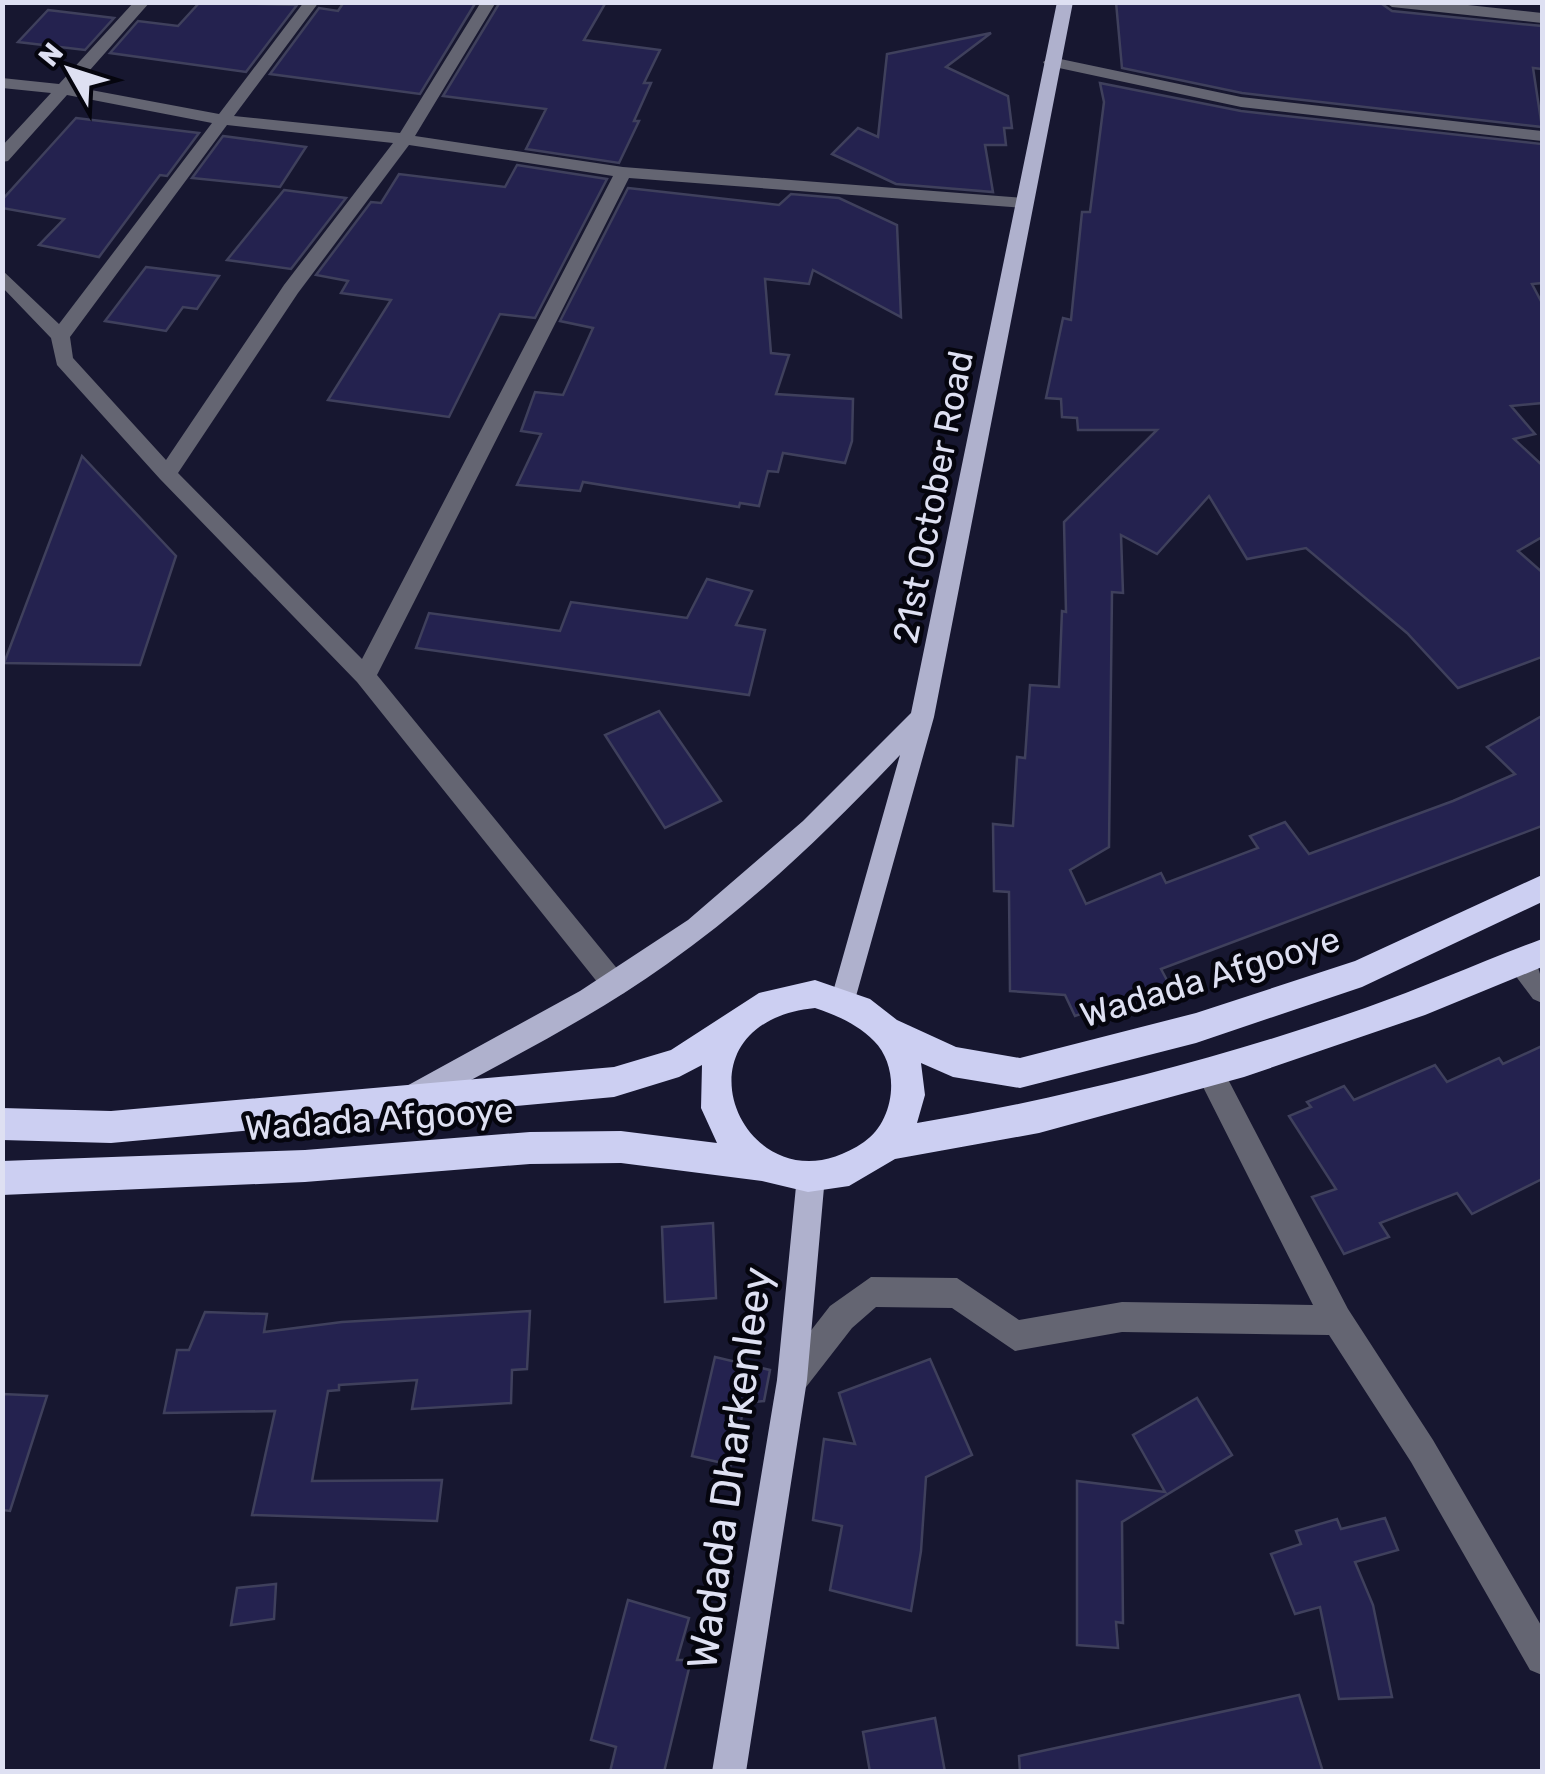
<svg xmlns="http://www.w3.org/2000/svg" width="1545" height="1774" viewBox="0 0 1545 1774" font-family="Rubik,sans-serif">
<rect width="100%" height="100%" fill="#171730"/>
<g fill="#24224f" stroke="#3f405c" stroke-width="2.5">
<polygon points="200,2 297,5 246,72 110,53 138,21 178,26"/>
<polygon points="344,2 476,2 420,94 270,74 319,8 338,11"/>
<polygon points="500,2 606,2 584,40 660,50 644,83 651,83 634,121 639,121 619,163 526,149 546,109 443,96"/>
<polygon points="1116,2 1360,2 1382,4 1392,11 1542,26 1542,69 1533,68 1542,127 1242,93 1122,68"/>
<polygon points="48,10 114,18 85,50 18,42"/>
<polygon points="991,33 946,67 1008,96 1012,128 1004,128 1006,145 985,145 993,192 896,184 832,154 858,128 878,137 887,54"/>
<polygon points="1100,83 1241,111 1542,144 1542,283 1532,284 1542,303 1542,403 1511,406 1535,434 1514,439 1542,465 1542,537 1518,551 1542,572 1542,657 1458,688 1407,633 1306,548 1247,559 1209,496 1157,554 1121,535 1123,593 1112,592 1109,847 1070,870 1086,904 1161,873 1166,883 1258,848 1250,836 1285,822 1309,854 1453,801 1515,774 1487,747 1542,716 1542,826 1161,969 1169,984 1075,1016 1065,995 1010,991 1009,892 994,891 993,824 1013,826 1017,757 1025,758 1030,685 1059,687 1062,611 1066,612 1064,522 1157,430 1078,430 1077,418 1062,417 1061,399 1046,398 1063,318 1071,320 1082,212 1090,212 1104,102"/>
<polygon points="76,118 199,133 167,176 160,175 99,257 39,245 64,219 2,208 2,200"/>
<polygon points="223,136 306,147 280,187 192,178"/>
<polygon points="517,165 607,179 535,318 500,314 449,417 328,400 391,300 341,293 348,281 316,275 371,202 381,203 399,174 505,187"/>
<polygon points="628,188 779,205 791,194 839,198 897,225 901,317 813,270 809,284 765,279 771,353 789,355 776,394 853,399 852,441 845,463 783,453 778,472 768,471 759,506 740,503 739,507 583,482 580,491 517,485 541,434 521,431 535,392 563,395 593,328 560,321"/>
<polygon points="284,190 346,198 291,269 227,260"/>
<polygon points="146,267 219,276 197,309 183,307 166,331 105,321"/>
<polygon points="82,456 176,556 140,665 4,663"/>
<polygon points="707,579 752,591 736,625 765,630 749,695 416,648 429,613 560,631 571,602 687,618"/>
<polygon points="659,711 721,801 665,828 605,735"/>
<polygon points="1542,1046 1542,1179 1472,1214 1457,1193 1380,1223 1389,1237 1344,1254 1312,1197 1336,1189 1289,1116 1311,1107 1307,1102 1344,1086 1354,1100 1435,1065 1447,1082 1499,1058 1503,1064"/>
<polygon points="713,1223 716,1298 665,1302 662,1227"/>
<polygon points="530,1311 527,1369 512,1370 511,1403 412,1409 417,1380 339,1385 339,1390 328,1391 312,1481 442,1480 437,1521 252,1515 275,1411 164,1413 177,1350 189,1350 205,1312 267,1314 264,1332 342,1322"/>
<polygon points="715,1357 770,1370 764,1401 745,1403 731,1465 692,1456"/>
<polygon points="930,1359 972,1455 926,1477 921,1551 911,1611 830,1590 842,1526 813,1520 824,1439 855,1444 839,1393"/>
<polygon points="2,1394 47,1396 10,1511 2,1510"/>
<polygon points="1197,1398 1232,1455 1122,1522 1123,1623 1116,1622 1118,1648 1077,1645 1077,1481 1165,1492 1133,1435"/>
<polygon points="1385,1518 1398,1550 1355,1562 1373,1605 1392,1697 1339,1699 1320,1607 1295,1614 1271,1554 1301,1544 1296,1531 1337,1519 1341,1529"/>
<polygon points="276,1584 274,1619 231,1625 237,1588"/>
<polygon points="628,1600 689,1618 677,1660 691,1660 664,1772 610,1772 616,1747 591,1740"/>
<polygon points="1299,1695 1323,1772 1020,1772 1019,1756"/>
<polygon points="935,1718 945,1772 870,1772 863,1732"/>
</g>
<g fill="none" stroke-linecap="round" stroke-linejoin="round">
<g fill="#646572" fill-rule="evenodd">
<path d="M134,2h16l-75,85 144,27 85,-112h15l-85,114 166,17 81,-131h15l-81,134 208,31 400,31 9,5 -9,5 -394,-30 -252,497 247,302 4,8 -4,8 -9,4 -9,-4 -249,-311 -197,-203 -103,-114 -6,-27 -49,-51v-17l57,54 153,-201 -145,-28 -59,66 -6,1v-16l49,-53 -49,-5v-10l57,6zM227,125l166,18 -109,142 -118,175 -93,-102 -3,-21zM409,145l204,31 -251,483 -184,-186 120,-180z"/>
<polygon points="1385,2 1440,2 1542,13 1542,23 1392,7"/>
<polygon points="1051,57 1241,97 1542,131 1542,141 1241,107 1045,65 1043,62"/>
<path d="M1519,951c24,9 23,29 23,52l-9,-4 -27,-36 4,-8z"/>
<polygon points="1209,1058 1219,1062 1348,1309 1433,1440 1542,1627 1542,1675 1530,1670 1411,1462 1329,1335 1122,1332 1015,1351 952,1308 876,1307 852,1328 803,1391 792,1395 781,1391 777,1380 781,1369 830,1306 871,1277 957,1278 1019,1320 1122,1302 1313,1305 1195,1071 1199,1062"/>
</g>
<g fill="#afb1cd" fill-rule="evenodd">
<path d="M1057,2h16l-139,715 -81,290 -9,4 -9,-4 -4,-8 69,-244c-72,76 -148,149 -233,209 -77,55 -162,97 -244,142l-10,4 -10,-4 -4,-9 4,-9 177,-97 108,-71 115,-99 108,-108z"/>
<polygon points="811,1162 821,1166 825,1176 807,1380 746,1772 712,1772 777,1380 797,1176 801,1166"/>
</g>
<path fill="#cccff2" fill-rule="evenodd" d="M1542,875v27l-180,85 -166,56 -176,45 -67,-11 -32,-14 4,32 -8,28c153,-26 302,-64 448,-115 60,-21 118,-47 177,-69v28l-117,48 -181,62 -205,56 -144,26 -46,27 -41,6 -46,-11 -141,-18 -91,1 -225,18 -303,13v-34l303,-11 225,-18 91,-1 96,12 -16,-35 1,-43 -23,12 -65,20 -503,46 -109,-3v-32l109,3 503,-44 57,-17 88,-57 56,-13 55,19 27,21 59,27 64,11 176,-45 159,-52zM815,1008c23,8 42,16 59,33 27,27 21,80 -10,101 -117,80 -204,-118 -49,-134z"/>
</g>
<g text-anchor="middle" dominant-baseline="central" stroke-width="9" stroke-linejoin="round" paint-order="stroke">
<g font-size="35" fill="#dee0f2" stroke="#05050e">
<text transform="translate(933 497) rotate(-79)">21st October Road</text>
<text transform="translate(1210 977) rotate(-17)">Wadada Afgooye</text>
<text transform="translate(379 1119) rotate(-4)">Wadada Afgooye</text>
</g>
<g font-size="42" fill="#dee0f2" stroke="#05050e">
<text transform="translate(730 1468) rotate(-82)">Wadada Dharkenleey</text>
</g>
</g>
<rect width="1545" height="1774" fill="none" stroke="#dee0f2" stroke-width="10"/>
<g transform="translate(70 70) rotate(309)" stroke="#05050e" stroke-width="8" paint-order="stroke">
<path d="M0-8L18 38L0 25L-18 38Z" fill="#dee0f2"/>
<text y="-15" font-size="28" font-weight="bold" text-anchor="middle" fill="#dee0f2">N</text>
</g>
</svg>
